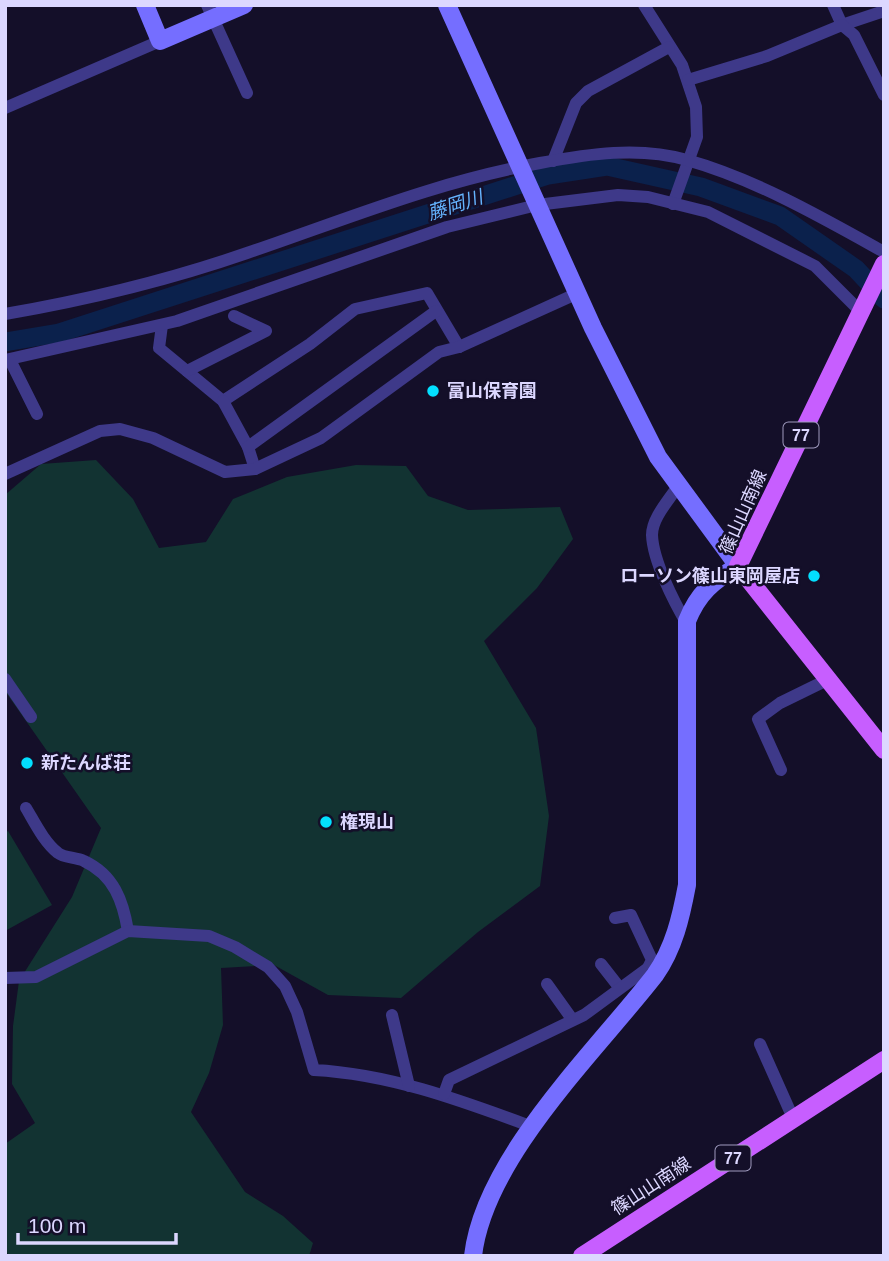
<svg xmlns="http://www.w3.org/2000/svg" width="889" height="1261" viewBox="0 0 889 1261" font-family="Helvetica,'Noto Sans JP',sans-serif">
<rect width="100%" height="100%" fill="#140f29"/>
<g fill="#123332">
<polygon points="96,460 133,499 159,548 206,542 233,499 287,477 356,465 406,466 428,496 468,510 560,507 573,539 537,588 484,641 536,728 549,816 540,886 478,932 401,998 328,995 274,965 221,968 223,1025 209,1073 191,1112 245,1192 283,1216 313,1243 309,1256 10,1256 5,1251 5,1144 35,1123 12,1084 13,1026 19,981 72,897 101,828 5,691 5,495 41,464"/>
<polygon points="8,831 52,905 5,931 5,833"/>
</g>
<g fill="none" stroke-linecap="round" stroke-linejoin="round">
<polyline stroke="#0b214c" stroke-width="19" points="5,342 59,333 548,175 607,166 701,187 780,216 856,269 884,299"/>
<g stroke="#3e3989" stroke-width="12">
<polyline points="207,5 247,93"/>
<polyline points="644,5 682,65 696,107 697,137 673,204"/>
<polyline points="833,5 842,25 884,11"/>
<polyline points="688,80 767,56 842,25 854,35 884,95"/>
<polyline points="5,108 160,41"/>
<polyline points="553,161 576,103 588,91 669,47"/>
<path d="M5,314c81,-14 164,-34 242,-61 100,-34 188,-71 293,-90 48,-9 99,-17 147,-3 68,19 136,58 197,92"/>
<polyline points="162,325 159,348 223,401 310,344 355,309 427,293 459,347"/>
<polyline points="5,360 177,321 447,227 537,205 618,195 648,197 708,212 815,266 861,312"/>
<polyline points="10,360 37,414"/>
<polyline points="187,371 266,331 234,316"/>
<polyline points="223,401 248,447 255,469"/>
<polyline points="248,447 436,311"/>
<polyline points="5,474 100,431 120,429 153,438 225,472 255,469 321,438 439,352 459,347 578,293"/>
<path d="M678,486c-9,14 -26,32 -26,49 1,26 22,67 35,89"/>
<polyline points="5,679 31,717"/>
<polyline points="781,770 758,719 780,703 829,679"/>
<path d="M26,808c9,15 18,34 32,45 6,5 18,4 26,8 30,14 39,40 44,70"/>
<polyline points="615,918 631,915 652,960 648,968"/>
<polyline points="601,964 619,987"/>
<path d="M5,978l31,-1 92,-46 81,5 26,11 33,20 17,19 12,26 17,58c77,4 148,31 219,57"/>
<polyline points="547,984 572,1019"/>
<polyline points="392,1015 409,1086"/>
<polyline points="760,1044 793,1118"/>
<polyline points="444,1094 449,1080 584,1015 648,968 655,975"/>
</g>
<g stroke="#756eff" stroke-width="18">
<polyline points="145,5 160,41 244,5"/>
<path d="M447,5l146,323 65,129 80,109c-25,15 -40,27 -51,55v264c-6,32 -13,63 -32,90 -59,76 -171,183 -182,281"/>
</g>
<g stroke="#c75eff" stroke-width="18">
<polyline points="884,264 738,566 884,750"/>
<polyline points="582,1256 884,1060"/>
</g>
</g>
<g fill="#03dfff" stroke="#140f29" stroke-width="2.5">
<circle cx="433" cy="391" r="7"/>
<circle cx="814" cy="576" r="7"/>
<circle cx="27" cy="763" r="7"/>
<circle cx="326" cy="822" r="7"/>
</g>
<g text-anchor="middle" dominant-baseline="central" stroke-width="5" stroke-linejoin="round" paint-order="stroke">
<g fill="#140f29" stroke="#a09bbf" stroke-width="2">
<rect x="783.5" y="422.5" width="35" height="25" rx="5"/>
<rect x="715.5" y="1145.5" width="35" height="25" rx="5"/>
</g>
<g font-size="16" font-weight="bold" fill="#dcd7ff">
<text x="801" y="435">77</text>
<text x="733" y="1158">77</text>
</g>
<g font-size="18" font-weight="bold" fill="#dcd7ff" stroke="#140f29" text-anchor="start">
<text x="447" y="391">富山保育園</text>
<text x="800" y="576" text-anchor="end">ローソン篠山東岡屋店</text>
<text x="41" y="763">新たんば荘</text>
<text x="340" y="822">権現山</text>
</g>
<g font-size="18" fill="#dcd7ff" stroke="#140f29">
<text transform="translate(743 512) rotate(-66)">篠山山南線</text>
<text transform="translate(651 1186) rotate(-33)">篠山山南線</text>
</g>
<g font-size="19" font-style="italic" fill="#65b4ff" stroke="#140f29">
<text transform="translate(455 205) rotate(-18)">藤岡川</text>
</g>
</g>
<rect width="889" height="1261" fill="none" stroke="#dcd7ff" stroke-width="14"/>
<path d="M18 1233v10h158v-10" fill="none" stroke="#dcd7ff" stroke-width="3.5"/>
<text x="28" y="1233" font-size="21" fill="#dcd7ff" stroke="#140f29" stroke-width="5" paint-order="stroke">100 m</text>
</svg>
